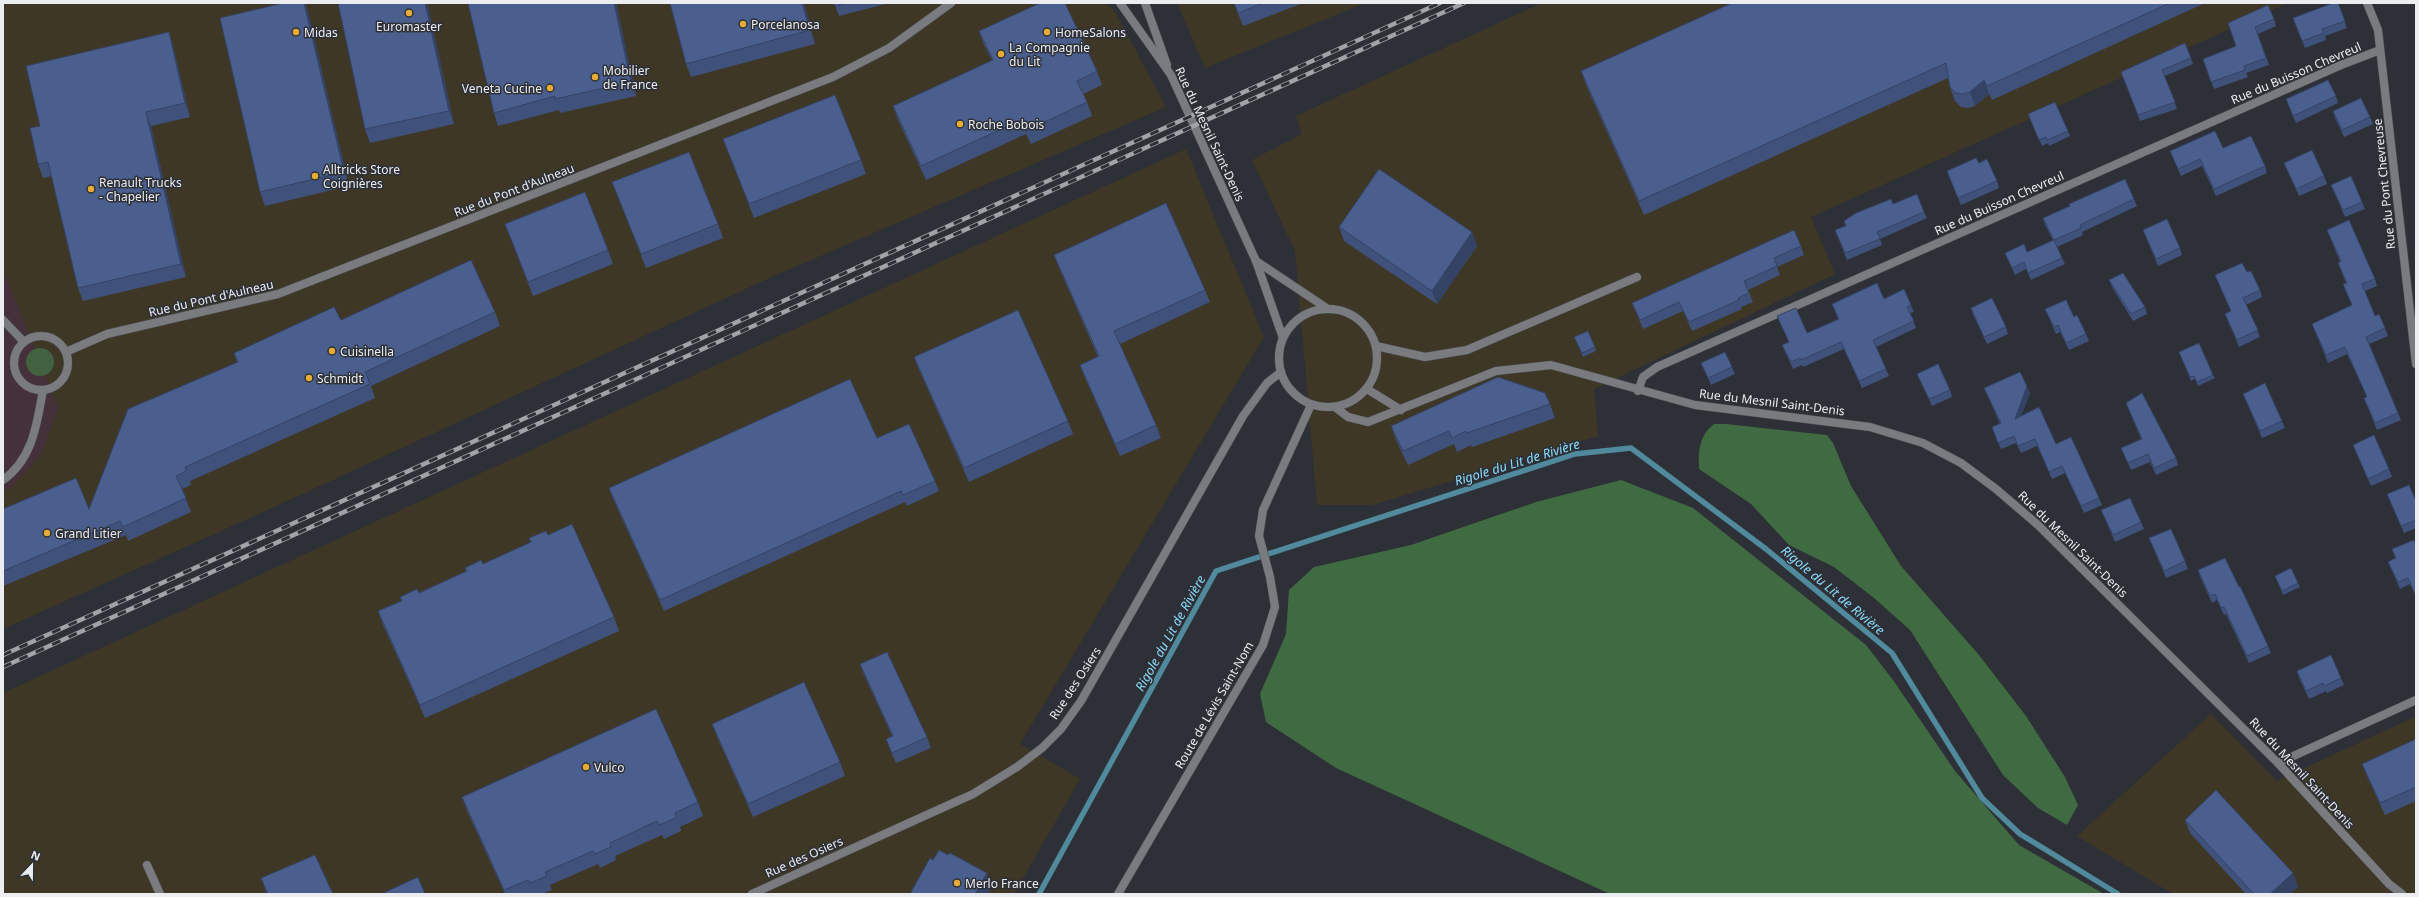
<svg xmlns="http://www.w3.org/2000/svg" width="2419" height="897" viewBox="0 0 2419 897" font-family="'Noto Sans',sans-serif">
<rect width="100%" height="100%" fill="#2d3036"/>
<polygon fill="#44313a" points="3,268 58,408 42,453 12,487 3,492"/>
<g fill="#3e3726">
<polygon points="3,3 1105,3 1114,10 1166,107 767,279 283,503 3,629 3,492 12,487 42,453 58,408 3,268"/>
<polygon points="1177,3 1365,3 1205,68"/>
<polygon points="1542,3 2288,3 1811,217 1835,274 1594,389 1598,436 1373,505 1317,505 1295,251 1252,160 1302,134 1296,116"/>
<polygon points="1186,149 1264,337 1020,744 1080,779 1014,894 3,894 3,693"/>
<polygon points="2211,714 2277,781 2416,716 2416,894 2173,894 2077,836"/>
</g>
<circle fill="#416141" cx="40" cy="362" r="14"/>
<g fill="#406a41">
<path d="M1714,424h12l101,11 6,8 18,43 50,80 78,89 47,61 39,61 13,28 -11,20 -29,-17 -35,-33 -93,-145 -36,-32 -40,-31 -45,-22 -38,-41 -52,-35c-1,-17 0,-34 15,-45z"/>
<polygon points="1621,480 1693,508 1866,645 1893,680 1955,771 2019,845 2104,894 1610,894 1336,768 1266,722 1260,694 1286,634 1289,590 1314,567 1411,545 1536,502"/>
</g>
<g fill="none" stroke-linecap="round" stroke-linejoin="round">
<polyline stroke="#518a9c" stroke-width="5.5" points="1039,894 1216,571 1575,454 1631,448 1766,549 1892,653 1982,798 2020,834 2118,894"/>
<defs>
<g id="minor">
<polyline points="2367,3 2378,30 2416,364"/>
<polyline points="3,320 24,342"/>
<circle cx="41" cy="363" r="27"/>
<polyline points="1376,346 1425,357 1467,350 1637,277"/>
<polyline points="66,352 107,334 278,294 833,77 889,48 951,3"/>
<polyline points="1638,391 1643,377 1657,367 2341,65 2380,50"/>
<path d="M3,480c30,-21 34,-57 40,-90"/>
<polyline points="2278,763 2416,700"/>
<polyline points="147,865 160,894"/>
<polyline points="752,894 973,794 1017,767 1042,748 1061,729 1081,701 1243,416 1267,383 1281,372"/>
<polyline points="1118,894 1263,645 1275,607 1270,577 1259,536 1263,510 1311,405"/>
</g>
<g id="tertiary">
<polyline points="1120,3 1171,75 1256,261 1283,338"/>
<polyline points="1145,3 1167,65"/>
<polyline points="1256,261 1328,309"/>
<circle cx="1328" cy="358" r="49"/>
<polyline points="1367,389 1401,410"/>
<polyline points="1335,407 1348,417 1368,422 1496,371 1551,365 1695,405 1870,427 1923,443 1961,463 1996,489 2038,525 2278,763 2389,884 2402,894"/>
</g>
</defs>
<use href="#minor" stroke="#4b4e54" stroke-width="9"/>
<use href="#tertiary" stroke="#4b4e54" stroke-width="9"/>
<use href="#minor" stroke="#7a7b7e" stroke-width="8"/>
<use href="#tertiary" stroke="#7a7b7e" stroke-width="8"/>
<defs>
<g id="rail">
<polyline points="3,655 1440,3"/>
<polyline points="3,667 1464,3"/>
</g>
</defs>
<use href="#rail" stroke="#a0a3a7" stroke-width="4.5"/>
<use href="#rail" stroke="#2d3036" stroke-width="3" stroke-dasharray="9" stroke-linecap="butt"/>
</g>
<g fill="#40527b">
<polygon points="283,3 305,3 308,12 349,186 265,206 260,192"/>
<polygon points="427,3 454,124 370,143 365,129"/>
<polygon points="468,3 616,3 636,96 560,113 559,110 498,126 494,113"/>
<polygon points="670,3 804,3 815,44 691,77 686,64"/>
<polygon points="834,3 889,3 839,16"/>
<polygon points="1234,3 1303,3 1243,26"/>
<polygon points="1732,3 2205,3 1992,100 1989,94 1975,106 1968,108 1961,107 1955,101 1950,87 1948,78 1644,215 1586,85 1581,71"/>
<polygon points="2338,3 2347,28 2325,36 2326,40 2305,48 2296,25"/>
<polygon points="2274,19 2276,26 2258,34 2269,65 2246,73 2248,77 2214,89 2203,59 2236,47 2228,23"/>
<polygon points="979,31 1097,71 1102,85 1083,94 1087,102 1092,116 1031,144 1026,134 926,180 898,120 893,106 992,60 984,45"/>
<polygon points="169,32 173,46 190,117 151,126 186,277 83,301 78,288 52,176 43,178 38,164 40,126"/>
<polygon points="2185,43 2193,64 2165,76 2177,109 2140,121 2121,72"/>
<polygon points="2336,96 2338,103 2296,123 2286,99"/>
<polygon points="2333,111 2370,117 2373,124 2344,137 2335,118"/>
<polygon points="2028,114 2068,131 2070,136 2049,146 2048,143 2042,146"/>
<polygon points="723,139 861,160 866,174 754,218"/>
<polygon points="2223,148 2265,166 2267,173 2216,196 2202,166 2181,176 2170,151"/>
<polygon points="1979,163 1997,181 1999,188 1961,205 1947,171"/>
<polygon points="2284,163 2324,176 2327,184 2299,196"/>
<polygon points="612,182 718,224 723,238 646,268"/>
<polygon points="2331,185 2362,202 2365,209 2345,217"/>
<polygon points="2134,199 2137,206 2082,232 2083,235 2057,247 2065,264 2031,280 2026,269 2015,275 2005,253 2027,252 2053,240 2045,225 2043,218"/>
<polygon points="1893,204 1924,212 1927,218 1880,239 1882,245 1847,260 1835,230"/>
<polygon points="505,224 608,250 613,264 533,296"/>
<polygon points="1339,227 1472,232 1477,246 1437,304 1344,241"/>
<polygon points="2143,230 2180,248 2182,255 2158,266"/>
<polygon points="2327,230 2375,279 2377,286 2365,291 2375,316 2385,328 2388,336 2369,344 2401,420 2377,430 2364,398 2367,397 2347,354 2328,363 2312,324 2352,305 2343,284 2346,283 2338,263 2340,262"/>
<polygon points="1801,246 1804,255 1777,267 1780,275 1748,290 1753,302 1741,307 1742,309 1692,331 1683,311 1643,329 1632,303"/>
<polygon points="1054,255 1205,290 1210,302 1120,344 1156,425 1161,438 1120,456 1085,378 1080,365 1098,357 1059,268"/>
<polygon points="2247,272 2260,290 2262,297 2246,305 2260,337 2239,347 2225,314 2231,311 2215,275"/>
<polygon points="2109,280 2145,307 2147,314 2133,321 2112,287"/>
<polygon points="1884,299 1911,305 1914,312 1910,313 1916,328 1876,347 1889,376 1862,388 1844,349 1803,367 1802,365 1793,369 1785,352 1782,345 1789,342 1777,316 1807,333 1838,319 1832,304"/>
<polygon points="1971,308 2006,327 2008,334 1987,344 1973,315"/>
<polygon points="2045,309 2074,317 2086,334 2089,341 2069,350 2060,332 2056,334 2048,316"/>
<polygon points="495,312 500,326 371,386 375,398 190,481 191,485 182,489 191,512 128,541 126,535 3,586 3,509 89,509 237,363 234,353 341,320"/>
<polygon points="1576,341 1595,347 1596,351 1583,357"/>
<polygon points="2179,352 2213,375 2215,378 2198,386 2195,379 2191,381"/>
<polygon points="914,357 1068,421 1073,434 969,482 919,370"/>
<polygon points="1701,363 1732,367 1735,374 1711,385"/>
<polygon points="1917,374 1950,390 1952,397 1932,406"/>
<polygon points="1984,388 2030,393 2021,416 2056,444 2099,498 2102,505 2084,513 2065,473 2052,479 2037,446 2021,453 2016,443 2001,449 1992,427 2000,424 1987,395"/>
<polygon points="2243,394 2282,421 2285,428 2262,438"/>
<polygon points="2126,403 2176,458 2178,465 2156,475 2150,462 2131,470 2121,448 2141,439"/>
<polygon points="1550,404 1555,418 1472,447 1471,445 1457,452 1454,444 1408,465 1396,440 1391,426"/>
<polygon points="877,438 935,481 939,491 907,506 905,502 664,611 613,499 609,488"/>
<polygon points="2353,445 2389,469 2392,477 2371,486"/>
<polygon points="2387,494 2416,501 2416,528 2404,533"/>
<polygon points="2101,510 2141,522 2144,529 2115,542"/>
<polygon points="548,535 614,617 619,631 425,718 383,625 378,611 466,571 465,568 483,564"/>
<polygon points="2149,538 2185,561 2188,569 2166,578"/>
<polygon points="2416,544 2416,597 2410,584 2400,589 2388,562 2395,558 2392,549"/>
<polygon points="2198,570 2239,587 2268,646 2271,653 2249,663 2226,614 2224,615 2217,600 2212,603 2200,577"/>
<polygon points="2275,576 2298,583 2300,587 2283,595"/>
<polygon points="860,664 927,737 931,748 896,763 890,750 886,739 892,736 864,675"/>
<polygon points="2297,671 2341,678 2344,685 2327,693 2326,691 2309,699 2299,678"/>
<polygon points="712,724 840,762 845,776 753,817 717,737"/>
<polygon points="2416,739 2416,801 2385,815 2367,776 2362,764"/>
<polygon points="462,797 698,802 703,816 680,827 681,831 664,839 662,835 615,856 616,860 600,868 598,864 550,885 552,890 542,894 534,894 533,893 532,894 505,894 467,811"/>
<polygon points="2185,820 2293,873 2298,887 2290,894 2246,894 2190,833"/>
<polygon points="261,878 333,894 267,894"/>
</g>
<g fill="#344264">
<polygon points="304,3 305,3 308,12 349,186 344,172"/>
<polygon points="425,3 427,3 454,124 449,111"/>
<polygon points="614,3 616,3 636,96 631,82"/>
<polygon points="802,3 804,3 815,44 810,30"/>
<polygon points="169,32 173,46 190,117 185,103"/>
<polygon points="1984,80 1989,94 1975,106 1970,92"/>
<polygon points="146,112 151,126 186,277 181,264"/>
<polygon points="1472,232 1477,246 1437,304 1432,291"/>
<polygon points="2027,386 2030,393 2017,426 2015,419"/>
<polygon points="987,873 992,887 988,894 975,894"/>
<polygon points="2293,873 2298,887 2290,894 2270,894"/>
</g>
<g fill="#4b5f8f" stroke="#344264">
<polygon points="283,3 304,3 344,172 260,192 220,18"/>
<polygon points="338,3 425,3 449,111 365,129"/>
<polygon points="468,3 614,3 631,82 555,99 555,96 494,113"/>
<polygon points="670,3 802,3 810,30 686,64"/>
<polygon points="834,3 846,3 835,6"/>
<polygon points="1040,3 1065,3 1097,71 1077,81 1087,102 1026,131 1021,120 921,166 893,106 993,60 979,31"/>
<polygon points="1234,3 1263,3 1238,13"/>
<polygon points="1732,3 2170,3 1987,86 1984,80 1970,92 1963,94 1956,93 1950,87 1946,63 1639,201 1581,71"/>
<polygon points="2333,3 2338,3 2345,21 2322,29 2324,33 2302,41 2293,18"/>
<polygon points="2268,5 2274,19 2255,27 2266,58 2244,66 2245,70 2211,82 2203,59 2236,46 2228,23"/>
<polygon points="169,32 185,103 146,112 181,264 78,288 48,162 38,164 30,128 40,126 26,66"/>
<polygon points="2185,43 2191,58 2162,70 2175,102 2138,115 2121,72"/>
<polygon points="2328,80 2336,96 2293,116 2286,99"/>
<polygon points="835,95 861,160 749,204 723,139"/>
<polygon points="2361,98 2370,117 2342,130 2333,111"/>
<polygon points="2055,102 2068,131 2047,140 2046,137 2039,140 2028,114"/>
<polygon points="2215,131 2223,148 2251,136 2265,166 2214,189 2200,159 2178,169 2170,151"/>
<polygon points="2312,150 2324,176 2296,189 2284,163"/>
<polygon points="689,152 718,224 641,254 612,182"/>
<polygon points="1976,158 1979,163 1987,159 1997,181 1958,198 1947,171"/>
<polygon points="1379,169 1472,232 1432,291 1339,227"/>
<polygon points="2351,176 2362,202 2343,210 2331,185"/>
<polygon points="2125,179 2134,199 2080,225 2081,228 2054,240 2062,258 2028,273 2024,262 2012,268 2005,253 2024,244 2027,252 2054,240 2043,218 2070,206 2069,204"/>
<polygon points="585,192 608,250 528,282 505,224"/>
<polygon points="1917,194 1924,212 1877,232 1880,239 1845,253 1835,230 1846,226 1844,221 1856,213 1891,199 1893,204"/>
<polygon points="1166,203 1205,290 1114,331 1156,425 1115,444 1080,365 1099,356 1054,255"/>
<polygon points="2167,219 2180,248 2156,259 2143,230"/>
<polygon points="2349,220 2375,279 2362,284 2375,316 2379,314 2385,328 2366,337 2398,413 2375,423 2364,398 2367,397 2345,347 2326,355 2312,324 2352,305 2343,284 2347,283 2338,263 2341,261 2327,230"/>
<polygon points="1794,230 1801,246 1774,258 1777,266 1744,281 1749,293 1738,298 1739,300 1689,322 1679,302 1640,320 1632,303"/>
<polygon points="471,260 495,312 365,372 370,384 185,467 186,471 176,476 186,498 123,527 120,521 3,571 3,509 76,478 89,509 128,409 238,362 234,353 334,307 341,320"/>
<polygon points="2242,263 2247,272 2251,271 2260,290 2243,298 2258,330 2237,340 2225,314 2231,311 2215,275"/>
<polygon points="2123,273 2145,307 2131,314 2109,280"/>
<polygon points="1877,283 1884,299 1904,289 1911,305 1907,307 1914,321 1873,340 1886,369 1859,381 1841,342 1801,360 1800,358 1791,362 1782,345 1789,342 1777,316 1796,308 1807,333 1839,319 1832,304"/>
<polygon points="1992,298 2006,327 1984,337 1971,308"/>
<polygon points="2066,300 2074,317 2077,315 2086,334 2066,343 2058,325 2054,327 2045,309"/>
<polygon points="1018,310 1068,421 964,468 914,357"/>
<polygon points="1588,331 1595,347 1582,353 1574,337"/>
<polygon points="2199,343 2213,375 2197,382 2194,376 2190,377 2179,352"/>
<polygon points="1725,352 1732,367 1708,378 1701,363"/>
<polygon points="1938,364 1950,390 1929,399 1917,374"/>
<polygon points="2020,372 2027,386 2015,419 2039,407 2056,444 2071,437 2099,498 2081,506 2062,466 2049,472 2035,439 2018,446 2014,436 1998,443 1992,427 2001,423 1984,388"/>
<polygon points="1498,377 1545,393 1550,404 1467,433 1466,431 1452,438 1449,431 1403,451 1391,426"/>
<polygon points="850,379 877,438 909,424 935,481 903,495 901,491 660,600 609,488"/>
<polygon points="2265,383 2282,421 2260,431 2243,394"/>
<polygon points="2142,393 2176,458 2154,468 2148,454 2128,463 2121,448 2142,439 2126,403"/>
<polygon points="2374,435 2389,469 2368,479 2353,445"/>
<polygon points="2409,485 2416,501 2416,520 2401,526 2387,494"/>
<polygon points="2130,498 2141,522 2113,535 2101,510"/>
<polygon points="572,524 614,617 420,705 378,611 402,601 400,597 417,589 419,593 467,571 465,568 481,560 483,564 531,542 529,538 546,531 548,535"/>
<polygon points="2171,529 2185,561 2164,571 2149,538"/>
<polygon points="2414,540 2416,544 2416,596 2408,578 2398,582 2388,562 2396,558 2392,549"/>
<polygon points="2225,558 2239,587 2240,586 2268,646 2247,656 2224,607 2221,608 2215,594 2210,596 2198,570"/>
<polygon points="2291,568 2298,583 2282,591 2275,576"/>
<polygon points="887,652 927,737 892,753 886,739 893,736 860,664"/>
<polygon points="2331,655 2341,678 2324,686 2323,683 2306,691 2297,671"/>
<polygon points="804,682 840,762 748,804 712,724"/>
<polygon points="656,709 698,802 675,813 676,818 659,825 657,821 610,843 611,847 595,854 593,851 545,872 547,876 530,883 528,880 504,890 462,797"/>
<polygon points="2416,739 2416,787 2380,803 2362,764"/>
<polygon points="2216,790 2293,873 2270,894 2254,894 2185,820"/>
<polygon points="939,850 948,855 950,853 987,873 975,894 910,894 930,858 933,860"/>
<polygon points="315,855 333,894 268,894 261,878"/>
<polygon points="418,877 425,894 381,894"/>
</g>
<g fill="#e6ac36" stroke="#2d3036" stroke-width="1.5">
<circle cx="409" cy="13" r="4"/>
<circle cx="743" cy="24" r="4"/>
<circle cx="296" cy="32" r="4"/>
<circle cx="1047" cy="32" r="4"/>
<circle cx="1001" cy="54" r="4"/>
<circle cx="595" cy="77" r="4"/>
<circle cx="550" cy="88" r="4"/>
<circle cx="960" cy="124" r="4"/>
<circle cx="315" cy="176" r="4"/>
<circle cx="91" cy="189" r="4"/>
<circle cx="332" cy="351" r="4"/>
<circle cx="309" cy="378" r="4"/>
<circle cx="47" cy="533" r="4"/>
<circle cx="586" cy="767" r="4"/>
<circle cx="957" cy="883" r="4"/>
</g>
<g text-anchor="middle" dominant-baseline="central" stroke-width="3" stroke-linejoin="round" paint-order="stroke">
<g font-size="12" fill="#ebedf1" stroke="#2d3036" text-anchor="start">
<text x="751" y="24">Porcelanosa</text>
<text x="409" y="26" text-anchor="middle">Euromaster</text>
<text x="304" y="32">Midas</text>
<text x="1055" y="32">HomeSalons</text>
<text x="1009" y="47">La Compagnie<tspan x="1009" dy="14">du Lit</tspan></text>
<text x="603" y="70">Mobilier<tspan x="603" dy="14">de France</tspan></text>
<text x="542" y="88" text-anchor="end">Veneta Cucine</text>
<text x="968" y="124">Roche Bobois</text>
<text x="323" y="169">Alltricks Store<tspan x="323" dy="14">Coignières</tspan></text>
<text x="99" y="182">Renault Trucks<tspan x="99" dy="14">- Chapelier</tspan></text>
<text x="340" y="351">Cuisinella</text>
<text x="317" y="378">Schmidt</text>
<text x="55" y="533">Grand Litier</text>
<text x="594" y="767">Vulco</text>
<text x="965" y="883">Merlo France</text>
</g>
<g font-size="12" fill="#ebedf1" stroke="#2d3036">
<text transform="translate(2296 73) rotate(-23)">Rue du Buisson Chevreul</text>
<text transform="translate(1210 134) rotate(65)">Rue du Mesnil Saint-Denis</text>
<text transform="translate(2384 184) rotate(-96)">Rue du Pont Chevreuse</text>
<text transform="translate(514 190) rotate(-21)">Rue du Pont d'Aulneau</text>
<text transform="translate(1999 203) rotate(-24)">Rue du Buisson Chevreul</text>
<text transform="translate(211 298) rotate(-13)">Rue du Pont d'Aulneau</text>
<text transform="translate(1772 402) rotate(7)">Rue du Mesnil Saint-Denis</text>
<text transform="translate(2073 544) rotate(44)">Rue du Mesnil Saint-Denis</text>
<text transform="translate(1075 683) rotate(-57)">Rue des Osiers</text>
<text transform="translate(1214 705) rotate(-60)">Route de Lévis Saint-Nom</text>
<text transform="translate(2302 773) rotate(47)">Rue du Mesnil Saint-Denis</text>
<text transform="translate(804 857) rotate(-24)">Rue des Osiers</text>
</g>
<g font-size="13" font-style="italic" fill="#8bdaf8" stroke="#2d3036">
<text transform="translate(1517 462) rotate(-17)">Rigole du Lit de Rivière</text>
<text transform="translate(1833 590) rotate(40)">Rigole du Lit de Rivière</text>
<text transform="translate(1170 633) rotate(-61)">Rigole du Lit de Rivière</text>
</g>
</g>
<rect width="2419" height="897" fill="none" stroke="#ebedf1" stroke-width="8"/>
<g transform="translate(32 865) rotate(22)" stroke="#2d3036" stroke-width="3" paint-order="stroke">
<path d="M0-3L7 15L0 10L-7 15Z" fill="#ebedf1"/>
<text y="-6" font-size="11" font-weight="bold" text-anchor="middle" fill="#ebedf1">N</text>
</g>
</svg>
